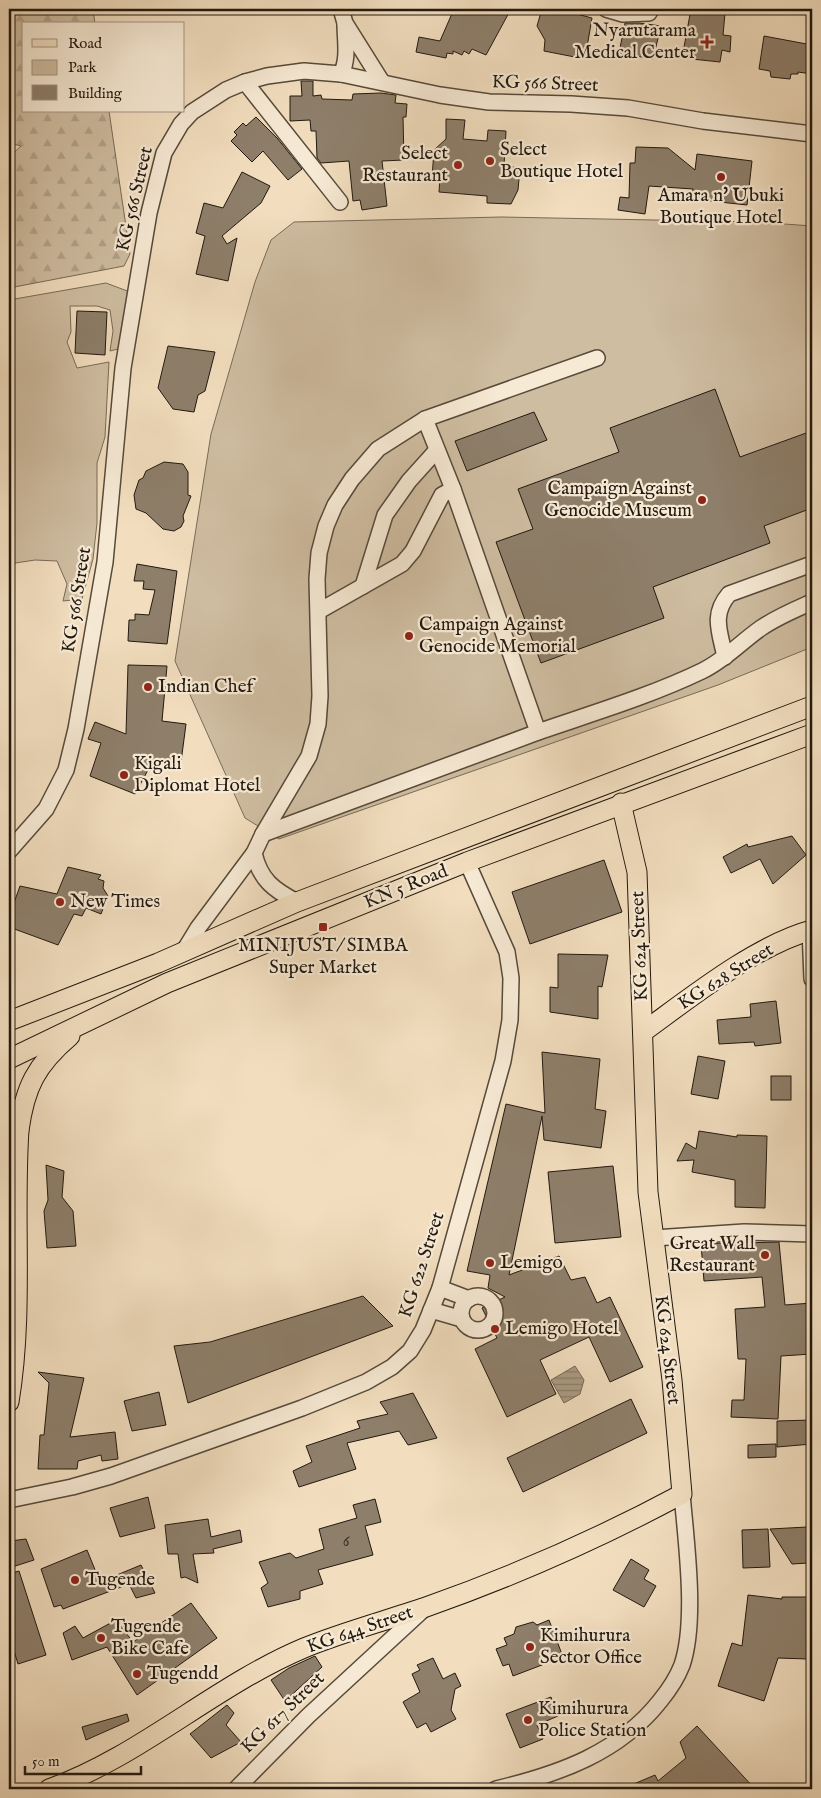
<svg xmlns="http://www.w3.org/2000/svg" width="821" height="1798" viewBox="0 0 821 1798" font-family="'IM FELL English',serif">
<defs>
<pattern id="forest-firs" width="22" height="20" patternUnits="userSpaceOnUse" patternTransform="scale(1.25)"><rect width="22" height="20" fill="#cfbda1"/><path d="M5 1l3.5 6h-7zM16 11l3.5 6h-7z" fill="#b1a289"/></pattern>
<pattern id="water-rules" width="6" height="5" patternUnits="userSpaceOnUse" patternTransform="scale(1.25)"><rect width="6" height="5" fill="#ab9b83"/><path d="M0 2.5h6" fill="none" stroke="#8b7e6a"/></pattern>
</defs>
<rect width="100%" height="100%" fill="#f2debf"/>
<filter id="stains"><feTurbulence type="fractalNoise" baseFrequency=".004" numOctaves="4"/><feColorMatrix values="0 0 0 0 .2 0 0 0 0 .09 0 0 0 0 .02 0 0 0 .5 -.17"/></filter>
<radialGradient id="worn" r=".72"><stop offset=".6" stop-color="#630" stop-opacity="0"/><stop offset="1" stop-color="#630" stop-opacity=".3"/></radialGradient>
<g fill="#cfbda1" stroke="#786b58">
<polygon points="501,217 757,222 812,226 812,647 718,685 279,839 245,818 175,661 211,434 255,282 271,240 294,222"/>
<polygon points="106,283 130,292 122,348 110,351 113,331 110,310 97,306 70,306 71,332 67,342 77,368 109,362 105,437 97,463 97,523 93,559 82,599 63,601 67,584 57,561 35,560 9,564 9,300"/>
</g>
<polygon fill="url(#forest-firs)" stroke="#786b58" points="9,9 93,9 95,24 24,24 24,111 109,111 130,254 124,266 9,288 9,157 21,146 9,143"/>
<polygon fill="url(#water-rules)" stroke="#746755" points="575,1366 584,1380 580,1394 564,1403 551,1380"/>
<g fill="#8e7f6b" stroke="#22190f">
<polygon points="454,9 511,9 486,55 472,49 469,54 464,51 462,55 453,51 453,54 447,53 446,58 416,52 419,37 440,41"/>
<polygon points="542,9 574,9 573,13 592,18 585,59 544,51 545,40 537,26"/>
<polygon points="691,9 725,13 723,35 731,36 730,52 722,50 720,62 682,58"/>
<polygon points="625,23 639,23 661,26 653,59 619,53"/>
<polygon points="764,36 812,45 812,74 798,72 798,74 791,74 790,79 771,77 770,71 759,69"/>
<polygon points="301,81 313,81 313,96 321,95 322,99 352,100 353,94 381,93 396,95 395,103 407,104 406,117 403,117 404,160 382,161 387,206 362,210 360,200 353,201 349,161 321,163 317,158 316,131 311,131 310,120 290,121 290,96 302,96"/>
<polygon points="256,117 277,138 302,169 288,180 263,151 252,162 231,141 237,135 234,132 243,123 246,126"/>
<polygon points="446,119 465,120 463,139 487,141 488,130 506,131 504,166 520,168 518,190 511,204 487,203 487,196 439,192 440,178 432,178 434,150 446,139"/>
<polygon points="636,147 668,148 695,170 697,154 752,161 747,205 692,199 693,189 649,186 645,214 618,210 620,197 629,198 630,163 635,163"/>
<polygon points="242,172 270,186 261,203 222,236 227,244 237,238 228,281 196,274 205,236 196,233 204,203 223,208"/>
<polygon points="77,311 107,312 105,355 75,353"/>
<polygon points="168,346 215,352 205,391 198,395 194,412 173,409 158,388"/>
<polygon points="715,389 740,457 809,432 812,440 812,508 764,526 770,543 653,587 664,618 541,663 496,542 533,529 518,489 619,452 610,428"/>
<polygon points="534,412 547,440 467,471 455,441"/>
<polygon points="164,462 183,464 188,472 188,495 191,496 183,516 184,521 181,527 174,531 163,529 146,513 136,509 134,495 139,480 143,478 146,471"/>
<polygon points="137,564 177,571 167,644 128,641 129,620 135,620 135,614 149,615 155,590 143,589 144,581 134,581"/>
<polygon points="128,665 167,666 162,721 186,724 181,762 154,759 135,794 90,776 101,743 88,739 95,722 126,734"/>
<polygon points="792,836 806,855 773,884 760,859 731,873 723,857 747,844 748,847"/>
<polygon points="604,860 622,912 530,944 512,892"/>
<polygon points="68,867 101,875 98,879 104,881 103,888 108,896 101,914 86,908 82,916 74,914 58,945 9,927 9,917 20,886 57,894"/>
<polygon points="558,954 608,955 602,987 598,986 598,1019 550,1012 550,987 558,988"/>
<polygon points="776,1001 781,1043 755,1046 754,1042 719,1044 717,1020 751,1017 750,1004"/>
<polygon points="542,1052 600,1059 595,1109 606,1111 601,1148 544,1140 542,1116 509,1275 559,1256 571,1280 585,1277 597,1303 610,1297 643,1367 610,1382 589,1337 540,1360 556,1394 507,1417 475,1349 497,1338 482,1308 505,1297 488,1288 490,1275 467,1271 506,1104 545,1113"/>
<polygon points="698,1056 725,1061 718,1099 691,1094"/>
<rect x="771" y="1076" width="20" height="24"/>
<polygon points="699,1131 737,1137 737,1135 767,1136 765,1208 735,1207 735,1180 692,1172 694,1160 677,1161 686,1143 696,1149"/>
<polygon points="46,1165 64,1171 62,1197 73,1211 76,1246 47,1248 44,1211 48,1200"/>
<polygon points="613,1166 621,1237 555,1243 548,1172"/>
<polygon points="741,1242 741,1243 779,1242 785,1305 812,1303 812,1354 781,1356 778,1419 731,1417 732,1400 744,1400 746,1359 738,1359 735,1309 765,1307 762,1277 704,1281 701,1244"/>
<polygon points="363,1296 393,1326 188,1403 174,1346 210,1342"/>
<polygon points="38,1372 84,1378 70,1437 115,1432 118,1459 102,1461 101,1455 78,1461 77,1469 38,1469 40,1435 44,1435 49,1383"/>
<polygon points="159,1392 166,1425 132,1431 124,1401"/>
<polygon points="413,1393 437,1438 408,1445 399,1431 347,1443 356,1469 299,1487 293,1471 312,1462 306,1446 360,1428 357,1421 388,1414 380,1402"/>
<polygon points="631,1399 647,1433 523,1492 507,1458"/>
<polygon points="812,1420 812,1444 777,1447 777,1421"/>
<polygon points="776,1444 776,1457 748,1458 748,1445"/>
<polygon points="148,1497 155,1528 120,1537 110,1508"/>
<polygon points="375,1499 381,1522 365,1526 373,1555 318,1570 323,1584 300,1591 300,1599 268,1607 261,1588 268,1583 259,1562 290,1553 296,1558 324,1549 319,1529 357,1518 353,1505"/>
<polygon points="208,1519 211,1537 240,1530 242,1542 213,1549 214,1553 193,1554 198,1583 185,1577 181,1578 178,1554 168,1554 165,1525"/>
<polygon points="807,1527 808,1563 792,1564 770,1529"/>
<polygon points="768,1529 770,1567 743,1568 742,1530"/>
<polygon points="26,1539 34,1560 9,1568 9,1553 13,1552 10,1541"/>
<polygon points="87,1550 100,1582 141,1565 155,1593 136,1598 129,1584 63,1609 61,1605 54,1607 41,1569"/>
<polygon points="631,1559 649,1570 644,1579 656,1586 644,1607 613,1590"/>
<polygon points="19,1571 46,1655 18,1664 9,1634 9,1574"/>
<polygon points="748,1595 782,1599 782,1597 810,1597 808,1659 778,1658 764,1701 718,1686 732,1643 742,1646"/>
<polygon points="191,1603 217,1638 137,1695 107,1647 72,1660 63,1633 75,1626 83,1638 116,1620 133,1642"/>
<polygon points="549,1620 563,1657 513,1676 509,1664 503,1666 496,1649 507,1645 504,1638 514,1634 516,1627 533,1622 537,1625"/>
<polygon points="315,1656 322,1667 285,1701 271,1680 289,1668"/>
<polygon points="433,1658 443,1679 455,1673 461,1686 455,1689 451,1710 456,1719 431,1732 426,1723 417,1728 403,1702 420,1692 412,1674 420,1670 417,1665"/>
<polygon points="551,1697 558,1716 537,1725 543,1739 520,1748 506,1714"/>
<polygon points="227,1705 234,1713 226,1725 241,1742 211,1758 190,1734"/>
<polygon points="127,1714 129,1721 86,1740 82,1727"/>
<polygon points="697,1726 755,1789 622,1789 655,1775 658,1781 686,1758 680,1742"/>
</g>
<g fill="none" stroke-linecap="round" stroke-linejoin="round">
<defs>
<g id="minor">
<polyline points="341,9 345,23 382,82"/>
<polyline points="606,9 623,14 649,13"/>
<path d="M341,74c8,-15 4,-34 4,-50"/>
<polyline points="245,82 340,202"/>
<polyline points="363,586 385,515 409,481 436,451"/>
<polyline points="319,611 402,564 413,551 442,495 453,489"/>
<path d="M725,657c-5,-25 -14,-42 4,-63l83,-30"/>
<path d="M538,732c55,-19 112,-36 164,-61 23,-11 39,-29 59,-43 16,-11 33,-18 51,-26"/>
<polyline points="263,834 538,732 453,489 425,419"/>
<polyline points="9,851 46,809 66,770 76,729 105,562 123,368 149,213 164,153 181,124 192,112 226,90 245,82 267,76 304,71 341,74 440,95 489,102 571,104 628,108 703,121 812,134"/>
<path d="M254,853c6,27 20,37 43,49"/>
<polyline points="810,930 812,979"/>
<polyline points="184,951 198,928 254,853 263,834 309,756 318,724 320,696 317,579 319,553 326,526 335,505 352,479 378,449 425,419 597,358"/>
<polyline points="654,1238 744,1232 812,1234"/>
<polyline points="440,1288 469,1299"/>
<circle cx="478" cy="1313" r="17"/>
<polyline points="431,1310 462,1319"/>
<polyline points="9,1500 72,1487 111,1476 302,1408 366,1382 392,1367 410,1351 423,1330 440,1288 503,1061 510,1020 511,978 507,952 467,862"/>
<polyline points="236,1789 308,1716 424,1609"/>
<path d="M496,1789c63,-15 123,-36 164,-88 9,-11 17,-23 22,-36 15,-44 4,-124 0,-171"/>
</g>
<g id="major">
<polyline points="9,1021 158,963 297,902 812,706"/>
<path d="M643,1032c47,-34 113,-87 169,-102"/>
<polyline points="9,1059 167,983 467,862 812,734"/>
<path d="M9,1107l10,23c-6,91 5,182 -10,272"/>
<path d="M19,1130c6,-43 17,-65 51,-94"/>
<path d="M49,1789c92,-33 165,-103 255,-141 39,-16 81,-27 122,-41 88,-31 174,-69 256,-113l-10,-114 -24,-188 -11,-320 -16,-69"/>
</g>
</defs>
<use href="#minor" stroke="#564a3b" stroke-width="18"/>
<use href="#major" stroke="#22190f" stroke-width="21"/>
<use href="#minor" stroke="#f7ead5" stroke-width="15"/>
<use href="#major" stroke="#f2debf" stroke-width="19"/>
</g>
<g fill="#8f2418" stroke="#f7ead5" stroke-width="2">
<path d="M704.5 34.5h5v5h5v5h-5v5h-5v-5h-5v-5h5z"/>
<circle cx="490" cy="161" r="5"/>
<circle cx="458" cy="165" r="5"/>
<circle cx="721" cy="177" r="5"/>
<circle cx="702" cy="500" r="5"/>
<circle cx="409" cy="636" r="5"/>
<circle cx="148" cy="687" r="5"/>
<circle cx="124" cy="775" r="5"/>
<circle cx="60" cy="902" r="5"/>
<rect x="318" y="922" width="10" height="10" rx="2.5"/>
<circle cx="765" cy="1255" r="5"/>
<circle cx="490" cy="1263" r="5"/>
<circle cx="495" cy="1329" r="5"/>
<circle cx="75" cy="1580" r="5"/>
<circle cx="101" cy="1638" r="5"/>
<circle cx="530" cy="1647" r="5"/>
<circle cx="137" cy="1674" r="5"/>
<circle cx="528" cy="1720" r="5"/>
</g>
<g text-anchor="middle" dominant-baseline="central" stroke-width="4.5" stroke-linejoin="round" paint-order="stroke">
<g font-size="16" fill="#3d3226">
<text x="346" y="1542">6</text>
</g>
<g font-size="19" fill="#22190f" stroke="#f7ead5" text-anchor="start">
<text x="696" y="31" text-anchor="end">Nyarutarama<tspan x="696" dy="22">Medical Center</tspan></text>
<text x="500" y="150">Select<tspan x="500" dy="22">Boutique Hotel</tspan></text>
<text x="448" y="154" text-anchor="end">Select<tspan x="448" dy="22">Restaurant</tspan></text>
<text x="721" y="196" text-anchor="middle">Amara n' Ubuki<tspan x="721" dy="22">Boutique Hotel</tspan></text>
<text x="692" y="489" text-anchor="end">Campaign Against<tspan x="692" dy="22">Genocide Museum</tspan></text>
<text x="419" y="625">Campaign Against<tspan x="419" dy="22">Genocide Memorial</tspan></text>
<text x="158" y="687">Indian Chef</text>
<text x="134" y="764">Kigali<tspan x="134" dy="22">Diplomat Hotel</tspan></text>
<text x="70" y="902">New Times</text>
<text x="323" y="946" text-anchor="middle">MINIJUST/ SIMBA<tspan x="323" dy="22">Super Market</tspan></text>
<text x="755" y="1244" text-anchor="end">Great Wall<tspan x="755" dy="22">Restaurant</tspan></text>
<text x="500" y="1263">Lemigo</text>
<text x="505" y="1329">Lemigo Hotel</text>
<text x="85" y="1580">Tugende</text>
<text x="111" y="1627">Tugende<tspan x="111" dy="22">Bike Cafe</tspan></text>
<text x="540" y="1636">Kimihurura<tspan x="540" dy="22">Sector Office</tspan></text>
<text x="147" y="1674">Tugendd</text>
<text x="538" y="1709">Kimihurura<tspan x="538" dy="22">Police Station</tspan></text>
</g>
<g font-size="19" fill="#22190f" stroke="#f7ead5">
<text transform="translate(545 84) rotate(2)">KG 566 Street</text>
<text transform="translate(135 199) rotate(-77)">KG 566 Street</text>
<text transform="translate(77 600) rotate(-81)">KG 566 Street</text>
<text transform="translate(406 887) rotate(-22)">KN 5 Road</text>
<text transform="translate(640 946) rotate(-92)">KG 624 Street</text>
<text transform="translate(726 977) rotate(-32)">KG 628 Street</text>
<text transform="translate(422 1265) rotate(-72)">KG 622 Street</text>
<text transform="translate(667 1350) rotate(83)">KG 624 Street</text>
<text transform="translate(360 1630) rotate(-19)">KG 644 Street</text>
<text transform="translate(283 1713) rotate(-44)">KG 617 Street</text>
</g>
</g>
<rect width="821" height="1798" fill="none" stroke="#f2debf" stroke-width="30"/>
<rect x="10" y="10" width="801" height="1778" fill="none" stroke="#22190f" stroke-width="2.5"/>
<rect x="15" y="15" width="791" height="1768" fill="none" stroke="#22190f"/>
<rect x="22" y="22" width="162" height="90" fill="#f7ead5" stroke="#a29686"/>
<rect x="32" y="39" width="25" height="8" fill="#f2debf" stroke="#a29686"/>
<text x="68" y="48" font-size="15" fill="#22190f">Road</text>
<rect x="32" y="60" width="25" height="15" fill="#cfbda1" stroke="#a29686"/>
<text x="68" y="72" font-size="15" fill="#22190f">Park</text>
<rect x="32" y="85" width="25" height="15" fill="#8e7f6b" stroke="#a29686"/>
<text x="68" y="98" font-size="15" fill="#22190f">Building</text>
<path d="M25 1766v8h116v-8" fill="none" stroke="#22190f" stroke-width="2.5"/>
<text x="32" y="1766" font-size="15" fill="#22190f" stroke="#f7ead5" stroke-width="4" paint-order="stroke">50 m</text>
<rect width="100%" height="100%" filter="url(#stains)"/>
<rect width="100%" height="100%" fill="url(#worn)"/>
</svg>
